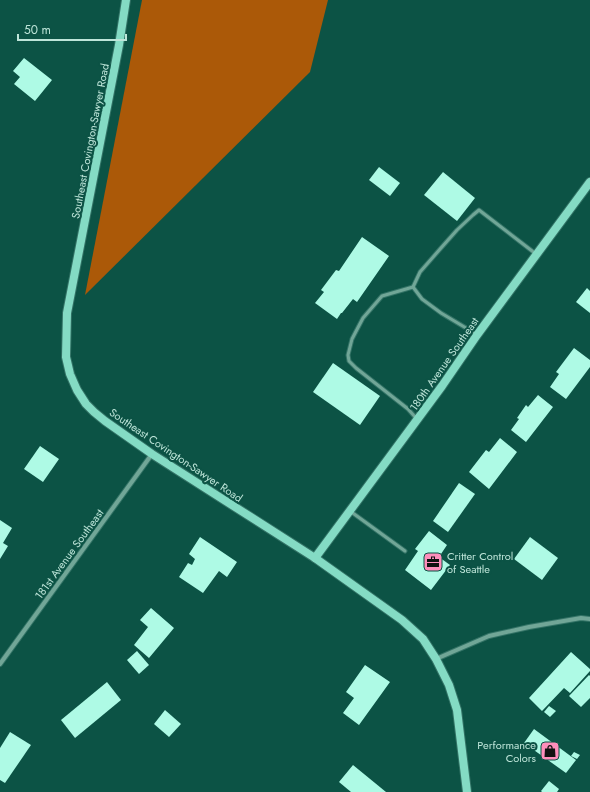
<svg xmlns="http://www.w3.org/2000/svg" width="590" height="792" viewBox="0 0 590 792" font-family="Jost,sans-serif">
<rect width="100%" height="100%" fill="#0c5345"/>
<polygon fill="#ab5908" points="142,0 328,0 310,72 85,295"/>
<g fill="#aefae5">
<polygon points="24,58 52,80 35,101 14,84 20,77 13,71"/>
<polygon points="379,167 400,183 390,196 369,180"/>
<polygon points="443,172 475,198 457,221 424,195"/>
<polygon points="362,237 389,256 357,302 353,299 342,313 341,313 337,319 315,303 324,292 321,290 336,270 339,271"/>
<polygon points="587,288 590,291 590,313 576,302"/>
<polygon points="574,348 590,360 590,367 566,399 550,387 559,374 556,372"/>
<polygon points="333,363 380,396 360,425 313,392"/>
<polygon points="538,395 553,407 526,442 511,430 519,419 517,418 526,405 528,407"/>
<polygon points="500,438 517,452 489,489 469,472 486,450 489,452"/>
<polygon points="40,446 59,459 43,482 24,469"/>
<polygon points="459,483 475,494 448,532 433,521"/>
<polygon points="0,520 12,528 3,543 8,546 0,559"/>
<polygon points="429,531 447,545 439,557 450,565 431,590 405,570 418,551 415,549"/>
<polygon points="200,537 237,562 227,577 219,571 203,593 179,577 188,563 192,565 195,559 189,554"/>
<polygon points="530,537 558,558 542,580 514,559"/>
<polygon points="151,608 174,628 149,658 134,645 148,627 140,620"/>
<polygon points="137,651 149,665 139,674 127,660"/>
<polygon points="571,652 590,669 590,671 570,693 564,688 542,711 529,698"/>
<polygon points="365,665 390,682 359,725 343,713 354,698 346,692"/>
<polygon points="589,675 590,676 590,698 581,707 569,696"/>
<polygon points="107,682 121,700 75,738 61,720"/>
<polygon points="549,706 556,711 550,717 544,712"/>
<polygon points="165,710 181,724 169,737 154,724"/>
<polygon points="534,729 576,760 566,773 524,743"/>
<polygon points="10,732 31,745 5,783 0,780 0,748"/>
<polygon points="574,752 580,755 577,759 571,756"/>
<polygon points="353,765 386,792 351,792 339,782"/>
<polygon points="549,781 559,789 557,792 542,792 541,791"/>
</g>
<g fill="none" stroke-linecap="round" stroke-linejoin="round">
<defs>
<g id="lane">
<polyline points="413,287 382,296 363,318 352,339 348,355 349,361 356,368 408,409 416,418"/>
<polyline points="476,334 441,313 422,299 413,287 420,272 441,248 457,230 473,215 479,210 536,254"/>
<polyline points="350,511 405,551"/>
</g>
<g id="street">
<polyline points="436,659 489,636 529,627 581,618 590,619"/>
<polyline points="0,664 152,454"/>
</g>
<g id="secondary">
<polyline points="126,0 119,45 67,313 66,357 70,374 77,390 86,404 94,412 105,421 152,454 315,558 402,620 423,639 436,659 449,685 457,710 467,792"/>
<polyline points="315,558 442,386 477,335 590,182"/>
</g>
</defs>
<use href="#lane" stroke="#337366" stroke-width="5"/>
<use href="#street" stroke="#337366" stroke-width="6"/>
<use href="#secondary" stroke="#337366" stroke-width="10"/>
<use href="#lane" stroke="#71a697" stroke-width="3"/>
<use href="#street" stroke="#71a697" stroke-width="4"/>
<use href="#secondary" stroke="#84dbc4" stroke-width="8"/>
</g>
<defs>
<symbol id="office-square" viewBox="-11 -11 22 22"><rect x="-9" y="-9" width="18" height="18" rx="4" fill="#fe8ebb" stroke="#0c5345"/><path d="M-6-3h4V-5.5h4V-3h4V5H-6ZM-1-4.5V-3h2v-1.5ZM-6 0V1H6V0Z" fill="#111"/></symbol>
<symbol id="shop-square" viewBox="-11 -11 22 22"><rect x="-9" y="-9" width="18" height="18" rx="4" fill="#fe8ebb" stroke="#0c5345"/><path d="M-5-2.5h2.3a2.7 3.5 0 0 1 5.4 0H5L5.5 6h-11ZM-1.5-2.5h3a1.5 2.3 0 0 0-3 0Z" fill="#111"/></symbol>
</defs>
<g fill-rule="evenodd">
<use href="#office-square" x="422" y="551" width="22" height="22"/>
<use href="#shop-square" x="539" y="740" width="22" height="22"/>
</g>
<g text-anchor="middle" dominant-baseline="central" stroke-width="4" stroke-linejoin="round" paint-order="stroke">
<g font-size="11" fill="#bee5d9" stroke="#0c5345">
<text transform="translate(90 141) rotate(-79)">Southeast Covington-Sawyer Road</text>
<text transform="translate(444 364) rotate(-55)">180th Avenue Southeast</text>
<text transform="translate(176 455) rotate(34)">Southeast Covington-Sawyer Road</text>
<text transform="translate(69 554) rotate(-54)">181st Avenue Southeast</text>
</g>
<g font-size="11" fill="#bee5d9" stroke="#0c5345" text-anchor="start">
<text x="447" y="556">Critter Control<tspan x="447" dy="13">of Seattle</tspan></text>
<text x="536" y="745" text-anchor="end">Performance<tspan x="536" dy="13">Colors</tspan></text>
</g>
</g>
<path d="M18 34v6h108v-6" fill="none" stroke="#bee5d9" stroke-width="2"/>
<text x="24" y="34" font-size="12" fill="#bee5d9" stroke="#0c5345" stroke-width="3" paint-order="stroke">50 m</text>
</svg>
